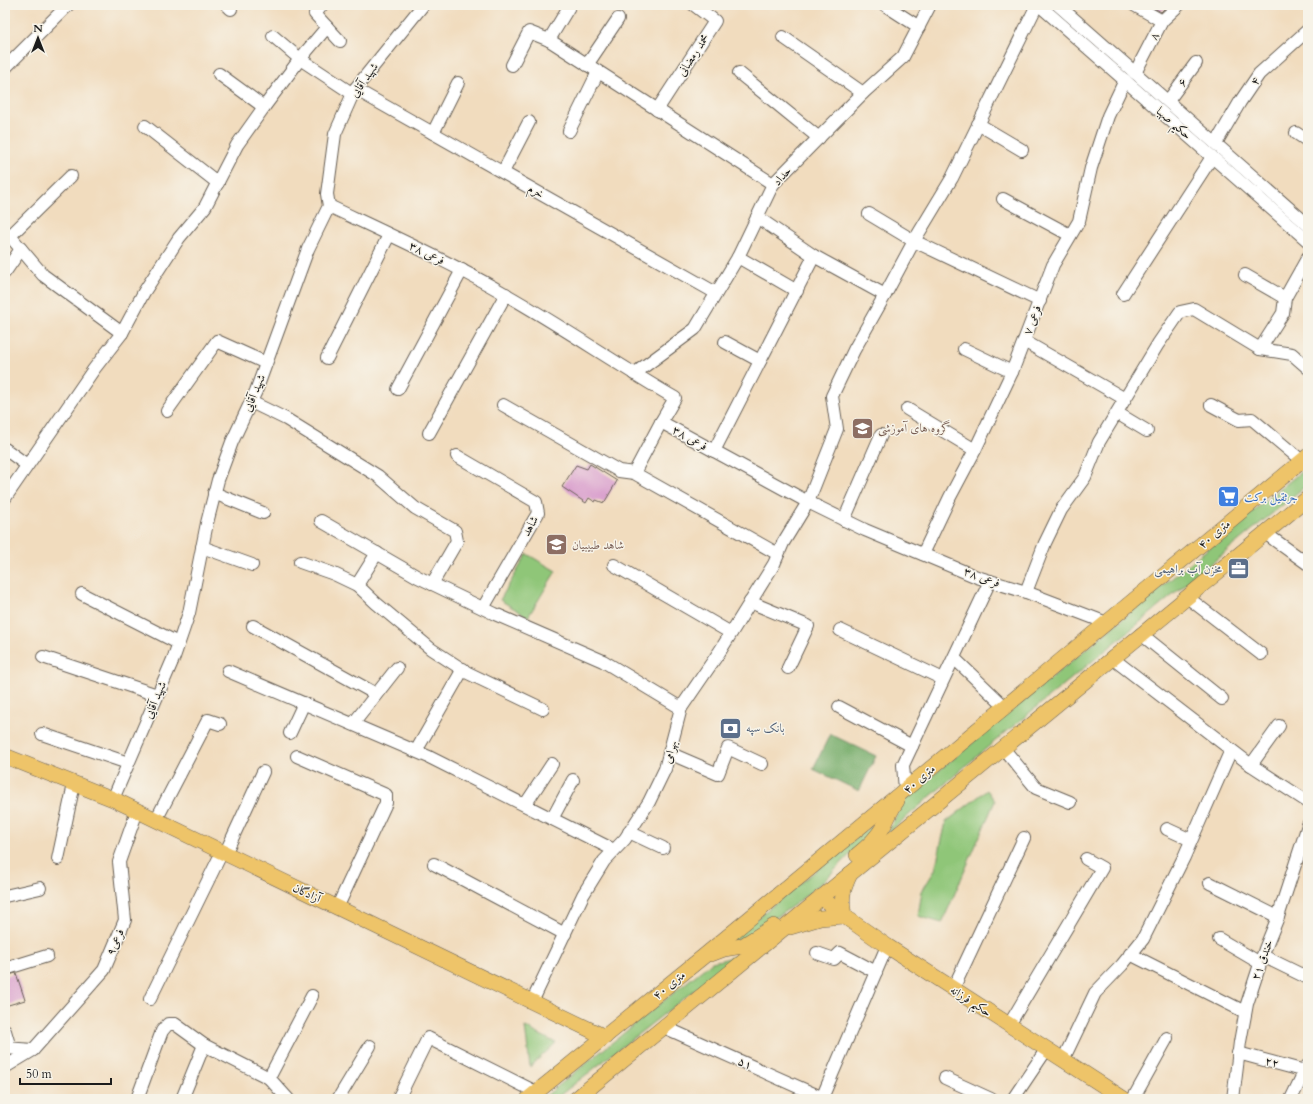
<svg xmlns="http://www.w3.org/2000/svg" width="1313" height="1104" viewBox="0 0 1313 1104" font-family="Cardo,Amiri,serif">
<rect width="100%" height="100%" fill="#f7f3e8"/>
<filter id="ink" filterUnits="userSpaceOnUse"><feTurbulence type="fractalNoise" baseFrequency=".025" numOctaves="2"/><feDisplacementMap in="SourceGraphic" scale="8" xChannelSelector="R" yChannelSelector="G"/><feConvolveMatrix kernelMatrix="1 2 1 2 8 2 1 2 1" color-interpolation-filters="sRGB"/></filter>
<filter id="wash" filterUnits="userSpaceOnUse"><feTurbulence type="fractalNoise" baseFrequency=".012" numOctaves="4" result="noise"/><feDisplacementMap in="SourceGraphic" scale="16" xChannelSelector="R" yChannelSelector="G"/><feGaussianBlur stdDeviation="0.9" result="paint"/><feColorMatrix in="noise" values="0 0 0 0 0 0 0 0 0 0 0 0 0 0 0 0 0 1.4 0 .05"/><feComposite in="paint" operator="in"/></filter>
<g filter="url(#wash)">
<rect width="100%" height="100%" fill="#f1dcbe"/>
<g fill="#8fc678" stroke="#56714a">
<polygon points="1308,466 1308,484 977,756 887,834 903,803 919,787"/>
<polygon points="527,554 556,571 528,617 500,600"/>
<polygon points="987,790 995,801 942,923 918,916 922,891 935,870 946,822"/>
<polygon points="871,826 871,833 824,881 794,905 749,936 725,944"/>
<polygon points="741,954 555,1099 542,1099 712,962 726,959"/>
<polygon points="525,1027 556,1043 530,1067"/>
</g>
<polygon fill="#73ab68" stroke="#486442" points="830,734 876,756 859,791 813,769"/>
<g id="blocks">
<g fill="#d798cb">
<polygon points="1149,5 1168,5 1161,12"/>
<polygon points="590,464 617,481 604,503 596,500 595,502 589,498 586,503 562,487 576,465 587,469"/>
<polygon points="16,973 25,1000 5,1006 5,976"/>
</g>
</g>
</g>
<g filter="url(#ink)">
<use href="#blocks" fill-opacity="0" stroke="#675f55" stroke-width="1"/>
<g fill="none" stroke-linecap="round" stroke-linejoin="round">
<defs>
<g id="minor">
<polyline points="227,5 231,9"/>
<polyline points="885,5 919,27"/>
<polyline points="1039,5 1308,241"/>
<polyline points="1058,5 1308,225"/>
<polyline points="1134,5 1162,21"/>
<polyline points="327,27 340,41"/>
<polyline points="273,36 300,59 353,94"/>
<polyline points="783,37 863,93"/>
<polyline points="549,40 570,5"/>
<polyline points="512,65 529,32 549,40 773,184"/>
<polyline points="587,65 618,19"/>
<polyline points="5,68 68,5"/>
<polyline points="739,73 819,138"/>
<polyline points="1135,73 1162,21 1179,5"/>
<polyline points="219,74 264,107"/>
<polyline points="355,89 716,293"/>
<polyline points="1168,101 1196,63"/>
<polyline points="657,110 715,21 694,5"/>
<polyline points="978,124 1022,150"/>
<polyline points="145,126 218,183"/>
<polyline points="569,131 598,72"/>
<polyline points="433,133 458,83"/>
<polyline points="1296,133 1308,141"/>
<polyline points="1216,143 1240,102 1259,74 1308,30"/>
<polyline points="503,172 529,122"/>
<polyline points="71,176 10,236 43,275 122,333"/>
<polyline points="1003,199 1070,235"/>
<path d="M329,206c59,28 119,55 176,88 58,33 113,71 170,104l-14,24 147,80 57,28 112,47 49,15 81,31"/>
<polyline points="869,214 914,241 1040,301"/>
<polyline points="757,217 814,256 885,295"/>
<polyline points="738,257 797,291"/>
<polyline points="5,272 21,249"/>
<polyline points="1245,275 1285,298"/>
<polyline points="1123,294 1212,157"/>
<polyline points="1024,341 1125,399"/>
<polyline points="725,342 760,361"/>
<polyline points="964,349 1012,372"/>
<polyline points="1260,349 1283,313 1285,298 1308,257"/>
<polyline points="327,358 389,235"/>
<polyline points="634,374 695,329 738,257 773,184 863,93 903,57 930,5"/>
<polyline points="398,389 462,270"/>
<polyline points="251,402 286,419 378,476 415,508 455,531 457,541 432,584"/>
<polyline points="503,405 619,471 634,473 778,554"/>
<polyline points="1211,405 1239,420 1252,419 1302,461"/>
<polyline points="907,409 975,450"/>
<polyline points="167,411 217,341 266,363"/>
<polyline points="1117,413 1147,431"/>
<polyline points="429,433 506,294"/>
<polyline points="5,449 27,465"/>
<polyline points="714,451 814,256"/>
<polyline points="457,456 536,502 538,513 483,608"/>
<polyline points="634,473 661,422"/>
<polyline points="214,493 263,513"/>
<polyline points="5,498 94,369 122,333 144,292 179,238 205,207 237,145 264,107 300,59 327,27 315,14 322,5"/>
<polyline points="844,520 881,435"/>
<polyline points="321,521 418,577 495,614 603,661 681,708"/>
<polyline points="1265,533 1308,564"/>
<polyline points="202,547 252,565"/>
<polyline points="923,554 950,497 975,450 1012,372 1053,265 1079,221 1091,168 1108,116 1125,80"/>
<polyline points="300,562 334,574 357,585 376,603 431,649 468,673 543,709"/>
<polyline points="614,565 731,633"/>
<polyline points="357,585 377,553"/>
<polyline points="1026,592 1045,543 1061,510 1085,477 1099,442 1158,344 1180,312 1194,309 1260,349 1292,354 1308,368"/>
<polyline points="82,594 178,643"/>
<polyline points="1187,597 1261,654"/>
<polyline points="750,602 808,626 788,668"/>
<polyline points="253,626 376,694"/>
<polyline points="840,630 943,679"/>
<polyline points="1141,634 1222,699"/>
<polyline points="43,657 157,695"/>
<polyline points="954,658 1005,707"/>
<polyline points="1112,658 1251,765 1308,802"/>
<polyline points="228,671 429,757 614,850"/>
<polyline points="839,707 912,746"/>
<polyline points="353,724 397,668"/>
<polyline points="290,733 304,703"/>
<polyline points="42,734 128,763"/>
<polyline points="1003,748 1036,788 1070,802"/>
<polyline points="416,751 463,669"/>
<polyline points="669,753 718,774 728,748 762,764"/>
<polyline points="297,756 386,795 386,803 337,908"/>
<polyline points="1251,765 1279,726"/>
<polyline points="905,790 903,765 990,581"/>
<polyline points="113,799 174,657 189,613 207,523 218,480 232,442 256,391 308,249 329,206 327,194 335,134 355,89 423,5"/>
<polyline points="525,805 552,764"/>
<polyline points="552,819 573,780"/>
<polyline points="156,820 208,720 220,724"/>
<polyline points="1167,829 1191,840"/>
<polyline points="629,832 663,848"/>
<polyline points="225,854 263,772"/>
<polyline points="58,859 74,784"/>
<polyline points="434,864 565,934"/>
<polyline points="1210,883 1278,917"/>
<polyline points="5,896 40,888"/>
<polyline points="1219,939 1260,963"/>
<polyline points="817,953 834,959 840,953 876,972"/>
<polyline points="1130,954 1245,1012"/>
<polyline points="1263,956 1308,978"/>
<polyline points="5,969 47,956"/>
<polyline points="953,989 1024,838"/>
<polyline points="150,999 222,852"/>
<polyline points="532,1002 583,895 604,861 625,839 649,802 665,769 681,708 720,651 774,564 783,543 808,502 837,429 832,396 854,350 885,295 914,241 952,178 1037,5"/>
<polyline points="1009,1025 1102,868 1086,859"/>
<polyline points="664,1027 825,1099"/>
<polyline points="5,1031 10,1048"/>
<polyline points="5,1048 33,1050"/>
<polyline points="1238,1053 1305,1071"/>
<polyline points="1063,1060 1095,993 1122,965 1143,939 1184,857 1231,750"/>
<polyline points="5,1067 33,1050 104,970 125,920 119,862 137,811"/>
<polyline points="269,1078 312,996"/>
<polyline points="945,1078 991,1099"/>
<polyline points="822,1098 887,946"/>
<polyline points="137,1099 162,1031 168,1024 175,1024 204,1045 269,1078 288,1099"/>
<polyline points="182,1099 204,1045"/>
<polyline points="338,1099 370,1046"/>
<polyline points="398,1099 428,1038 536,1092"/>
<polyline points="1013,1099 1046,1050"/>
<polyline points="1133,1099 1167,1038"/>
<polyline points="1233,1099 1240,1042 1247,1004 1265,949 1278,917 1308,825"/>
<polyline points="1291,1099 1307,1066"/>
</g>
<g id="major">
<polyline points="5,756 113,799 605,1037"/>
<path d="M857,855c10,-8 20,-17 26,-28 5,-9 8,-18 14,-26"/>
<polyline points="821,897 844,916 887,946 1124,1099"/>
<path d="M790,927l30,-9 24,-2c-3,-19 -2,-25 6,-42"/>
<polyline points="711,954 724,949 742,946 774,926"/>
<polyline points="528,1099 704,956 1308,456"/>
<polyline points="576,1099 1308,498"/>
</g>
</defs>
<use href="#minor" stroke="#675f55" stroke-width="14"/>
<use href="#major" stroke="#675f55" stroke-width="16"/>
<use href="#minor" stroke="#fff" stroke-width="12"/>
<use href="#major" stroke="#eec469" stroke-width="15"/>
</g>
</g>
<defs>
<symbol id="school-square" viewBox="-11 -11 22 22"><rect x="-9" y="-9" width="18" height="18" rx="4" fill="#8d6e63" stroke="#f7f3e8"/><path d="M0-5L7-2L0 1L-7-2ZM-4 1L0 2.5L4 1V4Q0 6-4 4Z" fill="#fff"/></symbol>
<symbol id="supermarket-square" viewBox="-11 -11 22 22"><rect x="-9" y="-9" width="18" height="18" rx="4" fill="#3f7fe0" stroke="#f7f3e8"/><path d="M-6-5.5h2.5l.6 2H6L4.5 2H-2.5L-4.4-4H-6ZM-1.5 3.2a1.3 1.3 0 1 0 .1 0ZM3 3.2a1.3 1.3 0 1 0 .1 0Z" fill="#fff"/></symbol>
<symbol id="office-square" viewBox="-11 -11 22 22"><rect x="-9" y="-9" width="18" height="18" rx="4" fill="#5c6f8a" stroke="#f7f3e8"/><path d="M-6-3h4V-5.5h4V-3h4V5H-6ZM-1-4.5V-3h2v-1.5ZM-6 0V1H6V0Z" fill="#fff"/></symbol>
<symbol id="bank-square" viewBox="-11 -11 22 22"><rect x="-9" y="-9" width="18" height="18" rx="4" fill="#5c6f8a" stroke="#f7f3e8"/><path d="M-6-4H6V4H-6ZM0-2.3a2.3 2.3 0 1 0 0 4.6a2.3 2.3 0 1 0 0-4.6Z" fill="#fff"/></symbol>
</defs>
<g fill-rule="evenodd">
<use href="#school-square" x="850" y="416" width="25" height="25"/>
<use href="#supermarket-square" x="1216" y="484" width="25" height="25"/>
<use href="#school-square" x="544" y="532" width="25" height="25"/>
<use href="#office-square" x="1226" y="556" width="25" height="25"/>
<use href="#bank-square" x="718" y="716" width="25" height="25"/>
</g>
<g text-anchor="middle" dominant-baseline="central" stroke-width="3" stroke-linejoin="round" paint-order="stroke">
<g font-size="12" fill="#1c1c1c" stroke="#f7f3e8">
<text transform="translate(1154 36) rotate(-63)">۸</text>
<text transform="translate(693 55) rotate(-57)">محمد رمضانی</text>
<text transform="translate(364 80) rotate(-55)">شهید آقایی</text>
<text transform="translate(1255 81) rotate(-55)">۴</text>
<text transform="translate(1182 82) rotate(-54)">۶</text>
<text transform="translate(1174 123) rotate(41)">حکیم صهبا</text>
<text transform="translate(782 176) rotate(-48)">حداد</text>
<text transform="translate(536 191) rotate(29)">خرم</text>
<text transform="translate(427 253) rotate(26)">فرعی ۳۸</text>
<text transform="translate(1032 320) rotate(-69)">فرعی ۷</text>
<text transform="translate(254 393) rotate(-67)">شهید آقایی</text>
<text transform="translate(690 438) rotate(29)">فرعی ۳۸</text>
<text transform="translate(530 526) rotate(-61)">شاهد</text>
<text transform="translate(1214 534) rotate(-40)">۴۰ متری</text>
<text transform="translate(982 577) rotate(20)">فرعی ۳۸</text>
<text transform="translate(155 700) rotate(-67)">شهید آقایی</text>
<text transform="translate(670 752) rotate(-75)">بهرامی</text>
<text transform="translate(919 779) rotate(-40)">۴۰ متری</text>
<text transform="translate(307 893) rotate(26)">آزادگان</text>
<text transform="translate(115 942) rotate(-67)">فرعی۹</text>
<text transform="translate(1262 960) rotate(-70)">۲۱ خندق</text>
<text transform="translate(669 985) rotate(-39)">۴۰ متری</text>
<text transform="translate(971 1001) rotate(33)">حکیم فرزانه</text>
<text transform="translate(1272 1062) rotate(16)">۲۲</text>
<text transform="translate(745 1063) rotate(24)">۵۱</text>
</g>
<g font-size="12" fill="#785e54" stroke="#f7f3e8" text-anchor="start">
<text x="878" y="428">گروه های آموزشی</text>
<text x="572" y="545">شاهد طبیبیان</text>
</g>
<g font-size="12" fill="#366cbe" stroke="#f7f3e8" text-anchor="start">
<text x="1244" y="497">جرثقیل برکت</text>
</g>
<g font-size="12" fill="#4e5e75" stroke="#f7f3e8" text-anchor="end">
<text x="1222" y="569">مخزن آب براهیمی</text>
<text x="746" y="728" text-anchor="start">بانک سپه</text>
</g>
</g>
<rect width="1313" height="1104" fill="none" stroke="#f7f3e8" stroke-width="20"/>
<g transform="translate(38 38)" stroke="#f7f3e8" stroke-width="3" paint-order="stroke">
<path d="M0-3L7 15L0 10L-7 15Z" fill="#1c1c1c"/>
<text y="-6" font-size="11" font-weight="bold" text-anchor="middle" fill="#1c1c1c">N</text>
</g>
<path d="M20 1078v6h91v-6" fill="none" stroke="#1c1c1c" stroke-width="2"/>
<text x="26" y="1078" font-size="12" fill="#1c1c1c" stroke="#f7f3e8" stroke-width="3" paint-order="stroke">50 m</text>
</svg>
